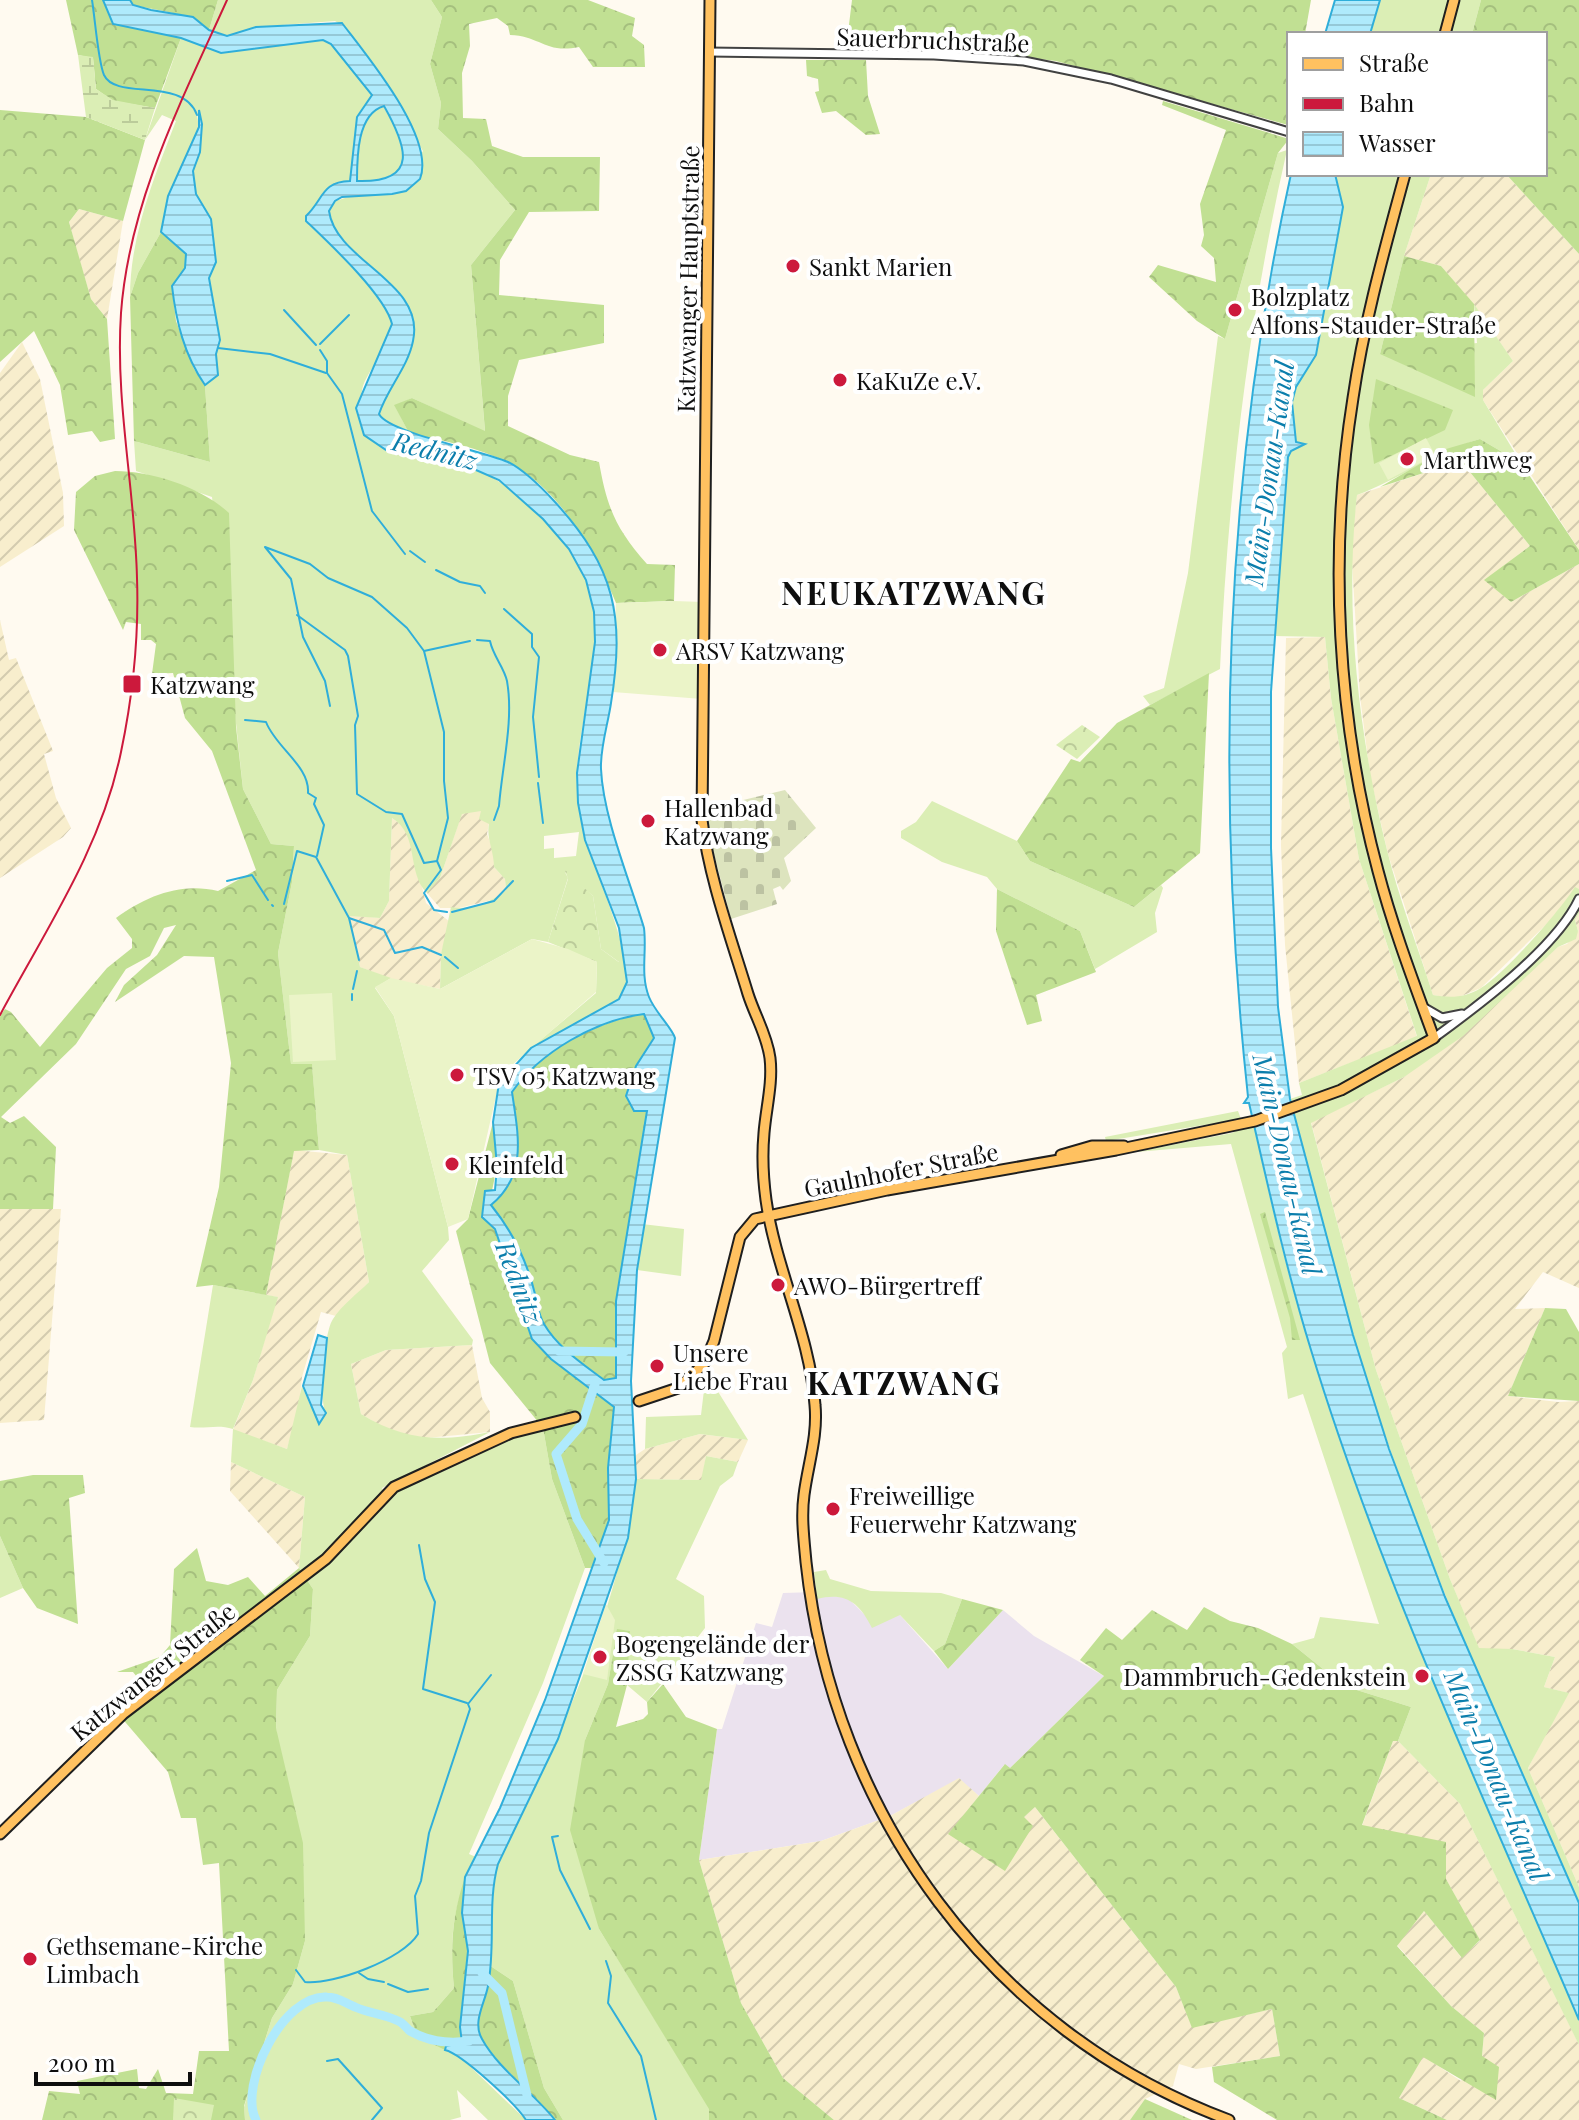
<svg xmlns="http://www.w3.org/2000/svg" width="1579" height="2120" viewBox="0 0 1579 2120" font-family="'Playfair Display',serif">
<defs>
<pattern id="farmland-furrows" width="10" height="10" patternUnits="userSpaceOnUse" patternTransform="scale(2)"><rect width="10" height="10" fill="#f8eecd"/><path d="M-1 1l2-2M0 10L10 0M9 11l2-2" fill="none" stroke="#d3cbaf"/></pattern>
<pattern id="forest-crowns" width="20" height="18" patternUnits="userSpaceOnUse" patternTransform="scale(2)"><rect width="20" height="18" fill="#c1e093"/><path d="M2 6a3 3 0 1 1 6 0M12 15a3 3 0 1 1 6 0" fill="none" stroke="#a5bf7e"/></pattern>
<pattern id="wetland-marsh" width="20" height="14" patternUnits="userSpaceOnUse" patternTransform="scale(2)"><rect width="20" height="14" fill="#dbeeb5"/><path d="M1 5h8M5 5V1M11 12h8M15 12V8" fill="none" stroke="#bbcb9a"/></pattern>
<pattern id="cemetery-stones" width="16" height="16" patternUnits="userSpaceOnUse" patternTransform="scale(2)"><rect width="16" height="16" fill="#dde4be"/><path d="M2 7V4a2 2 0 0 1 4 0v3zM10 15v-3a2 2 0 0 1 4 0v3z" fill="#bcc2a2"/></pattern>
<pattern id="park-crowns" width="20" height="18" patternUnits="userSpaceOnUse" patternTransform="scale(2)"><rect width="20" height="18" fill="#dbeeb5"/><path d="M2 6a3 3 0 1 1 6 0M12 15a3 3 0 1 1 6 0" fill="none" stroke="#bbcb9a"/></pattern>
<pattern id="water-rules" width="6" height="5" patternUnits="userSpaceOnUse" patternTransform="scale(2)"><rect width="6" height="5" fill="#afeafc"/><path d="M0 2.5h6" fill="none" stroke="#95c8d7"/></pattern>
</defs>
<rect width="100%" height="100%" fill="#fffaf0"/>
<polygon fill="#ebe2ee" points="816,1592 818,1598 837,1594 848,1598 867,1617 900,1615 948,1669 1003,1610 1034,1636 1104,1676 1009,1769 1004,1765 979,1796 959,1779 890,1816 821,1841 699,1860 717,1729 722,1729 756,1623 772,1627 783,1593"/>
<g fill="url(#farmland-furrows)">
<polygon points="1431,174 1506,174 1579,254 1579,550 1483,400 1483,390 1513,361 1474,305 1441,266 1404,256"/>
<polygon points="79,209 123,221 107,319 91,299 78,255 69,222"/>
<polygon points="22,342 40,379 63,493 64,526 0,567 0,373"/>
<polygon points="1461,461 1530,546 1485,580 1511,602 1579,564 1579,889 1575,888 1559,912 1481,988 1454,999 1433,995 1388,854 1370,775 1360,696 1351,545 1357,495"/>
<polygon points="0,620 9,660 16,658 53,751 44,754 56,798 71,828 63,837 0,878"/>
<polygon points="1325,637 1331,698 1359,859 1417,1037 1299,1083 1285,945 1281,845 1286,638"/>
<polygon points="481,810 489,823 487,834 494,852 494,867 505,879 506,890 496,899 459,908 440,908 427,893 429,889 440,878 462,813"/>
<polygon points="392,818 403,826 410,838 426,903 450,922 441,954 440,989 391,979 360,967 349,915 380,918 389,901"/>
<polygon points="1579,913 1579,1288 1543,1272 1515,1309 1545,1308 1508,1396 1558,1402 1579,1401 1579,1887 1528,1768 1568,1693 1544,1687 1555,1657 1512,1649 1479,1649 1450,1579 1376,1370 1311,1122 1404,1077 1558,947 1567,944 1578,931 1575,920"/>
<polygon points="294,1150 347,1155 369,1282 336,1316 321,1312 302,1377 299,1406 287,1449 233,1430 253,1380 277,1297 266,1295"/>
<polygon points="0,1209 61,1209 44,1420 0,1423"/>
<polygon points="472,1345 482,1398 490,1412 490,1432 415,1439 388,1430 361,1414 351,1364 386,1350"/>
<polygon points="700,1434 748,1440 738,1462 706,1456 702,1480 636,1479 636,1455 645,1449"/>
<polygon points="231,1462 305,1497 299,1568 230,1491"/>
<polygon points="1393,1741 1398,1741 1460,1804 1575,2036 1579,2045 1579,2120 1447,2120 1399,2098 1423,2056 1461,2081 1482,2056 1484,2033 1451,2006 1397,1945 1424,1911 1461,1957 1480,1941 1446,1879 1446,1843 1362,1826"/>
<polygon points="959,1778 979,1796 949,1834 1024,1817 1035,1807 1176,1987 1192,2027 1272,2009 1280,2056 1196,2069 1179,2064 1173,2086 1145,2099 1130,2120 834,2120 783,2078 741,2003 699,1860 821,1841 890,1816"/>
</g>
<g fill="#dbeeb5" fill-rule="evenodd">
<path d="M218,0h213l11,17 -12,47 11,39 -3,26 34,32 43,49 -44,55 14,167 -73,-34 -17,8 14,27 -26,-12 -4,-7 9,-27 16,-24 -14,-81c-15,-10 -63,-52 -61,-70 0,-3 4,-8 6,-11l20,-6 37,-1 31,-43 -78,-124 -10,-6 -79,6 -29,9 -18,-6z"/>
<polygon points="1380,0 1481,0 1472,34 1370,34"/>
<path d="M181,38l40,15 102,-13 8,4c19,22 105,109 60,131 -7,4 -16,4 -24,6 -24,8 -46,20 -61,41 17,15 87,83 86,102 -2,23 -21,41 -29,62 -4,13 0,35 1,49 42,29 69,20 113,36 35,12 69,48 91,77 51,68 13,149 9,223 -2,37 9,73 22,106 8,23 37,95 25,116 -10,17 -73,42 -93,55l65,-55 1,-31h22l-18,-13 -8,-53 -28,-24 3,6 -20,64 -16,-3 -92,50 1,-35 10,-47c18,4 42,-5 55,-17l-1,-11 -11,-12c0,-16 -8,-29 -5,-43l-10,-5 2,-8 -19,3 -22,64 -13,15c-21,-21 -7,-58 -35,-75l-3,83 -9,17 -30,-2 10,51 31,11 -16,10 19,28 54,211 1,13 -27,31 51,69 -1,5 -86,5 -35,14 10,50c44,27 79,28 129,18l-108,56 5,12c43,-36 103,-56 156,-72l9,51 33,89 -42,115 -74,171 7,3c-23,44 -27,82 -22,131l-21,24 -23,4 7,20 38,16 71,68h-38l-31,-30 4,27 -11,3h-205l-1,-13 28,-89 21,-34 12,-43 -29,-212 1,-39 33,-54 3,-47 -14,-21 6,-71 -74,-35 2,-33c-15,-5 -27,0 -43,-2l23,-142 65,12 -25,83 -20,49 54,20 15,-63 8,19 16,8c-8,-13 -2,-81 7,-94 9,-14 25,-26 36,-37l-22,-127 -28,-5 -7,-85 -21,-1 -13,-111 14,-71 2,-36 -23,-2 -28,-55 -31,-292 -76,-26 -2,-30 76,21 -5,-77 13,-10 -2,-21 4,-14 -11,-62 7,-16 -5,-43 -15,-25 -3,-23 7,-20 2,-27 -5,-9 2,12 -31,69 -7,36 -23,41 -8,24c0,-62 24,-119 46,-176l-14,-6 -17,25zM579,832l-3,24 -22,2v-10l-10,1v-13z"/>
<path d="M1287,150c-39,171 -59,343 -67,519l-70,36 -7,-9 21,-8 24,-115 30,-237 7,3 53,-186z"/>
<path d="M1335,174h96l-27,82 -24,98 97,-11 -3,-39 39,57 -30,29v10l38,63 -41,-24c-44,13 -80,40 -123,56 -13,117 2,241 30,355 12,49 31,97 46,145 17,3 32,3 48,-7 25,-16 77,-75 94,-101l4,2v24l-4,7 3,11 -2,8 -18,8 -95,89 -59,41 -93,46 65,247 74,209 29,69 33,1 43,8 -11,30 25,6 -41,75 51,119v16c-66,-150 -135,-299 -189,-454 -41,-114 -70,-232 -100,-350l12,-4 -3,-12 118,-47 -58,-177 -28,-161 -6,-61 -51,-1 14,-179 3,-6 13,-7 -8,-2 -4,-40 4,-15 20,-32 27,-148z"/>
<polygon points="932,801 1017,841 1030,861 1134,907 1161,885 1163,888 1155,913 1157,932 1095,969 1080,931 997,889 987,877 942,862 901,838 901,831 916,822"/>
<polygon points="1238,1111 1241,1119 1106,1141 1105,1137"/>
<path d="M1253,1122c17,76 34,153 58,229 71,229 174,448 268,669v25l-119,-241 -62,-63 13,-34 -67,-21 -52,-42 22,-6 6,-21 59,7 -76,-230 -15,5 -6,-46 5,-6 -56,-203 -95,8 96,-19z"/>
<polygon points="642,1224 684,1229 681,1276 637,1270"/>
<polygon points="704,1390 717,1390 748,1440 700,1434 645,1449 646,1417 701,1415"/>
<path d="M706,1456l32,6 -5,14 -13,10 -44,93 28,17 1,32 -58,74 -20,-17 2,-54 -12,-1 -9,54 -23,56 14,189 111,180 -1,11h-146l-19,-32 -31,-107 -24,-16c3,-34 0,-67 9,-101 59,-121 120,-250 138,-385l65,1z"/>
<polygon points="0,1536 23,1588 0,1598"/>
<path d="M826,1570l4,9 41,12 70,2 21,6 -17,45 -11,7 -34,-36 -28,13c-13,-26 -27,-36 -55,-29l-3,-27z"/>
</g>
<g fill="url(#forest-crowns)">
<polygon points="66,0 103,0 113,24 181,38 155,108 113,101 96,89 93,58 78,55"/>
<polygon points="130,0 218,0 209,30 193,17 133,5"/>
<path d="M431,0h157l47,18 -3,18 12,9 1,22h-52l-14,-20c-34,7 -38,-11 -69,-12l-2,-9 -11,-8 -28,6 1,22 -8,27 1,45 23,1 6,27 31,11h77l-1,54 -70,1 -29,48 -1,35 105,10v38l-85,17 -11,36v30l62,29 29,7c8,46 17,67 48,102l28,1 -1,36 -58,2c-20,-50 -56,-114 -107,-140 -31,-16 -66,-22 -100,-30l-15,-28 18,-7 73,33 -14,-166 44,-55 -43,-49 -34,-32 3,-26 -11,-39 12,-47z"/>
<polygon points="852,0 1311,0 1305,34 1289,34 1288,125 1056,61 970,51 846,49"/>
<polygon points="1481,0 1579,0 1579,254 1506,174 1545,174 1545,34 1472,34"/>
<polygon points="806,60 866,60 868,96 880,134 866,135 836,111 822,113 815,92 819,91 818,79 807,76"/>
<polygon points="1163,101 1289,139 1278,153 1225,339 1197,321 1149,277 1158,265 1216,282 1214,258 1201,246 1204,235 1200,204 1226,130 1162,105"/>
<polygon points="0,110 86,117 145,140 123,221 79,209 69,222 91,299 107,319 115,439 100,442 92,431 68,435 60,385 34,331 0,362"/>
<polygon points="161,232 186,254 185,268 172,286 176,321 194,369 205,385 210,462 134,441 130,297 138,273"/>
<polygon points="1404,256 1441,266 1474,304 1475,397 1380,354"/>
<polygon points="1376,379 1453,410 1445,430 1374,464 1369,425"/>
<polygon points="1480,439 1521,463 1579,550 1579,564 1511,602 1484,580 1530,546 1461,461 1380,487 1446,449"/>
<path d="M115,471c37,0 86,16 114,42l7,214 7,62 28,55 23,2 -2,36 -14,71 13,111h21l7,86 -25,1 -28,144 -53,-10 -17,2 23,-100 12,-124 -17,-106 -30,-1 -69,46 9,-17 33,-30 19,-30 -12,3 -14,28 -24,13 -50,75 -75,73 9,6 14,-7 32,31 -3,62h-53v-193l5,-7 6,3 29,35 67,-79 25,-20v-9l-16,-21c30,-22 65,-36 102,-27l38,-21 -44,-119 -27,-33 -12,-45 -21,1 4,-30 -5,-4h-10v-16l-15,-2 -3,8 -49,-100 2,-38 19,-16z"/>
<polygon points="1209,673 1200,853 1134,907 1030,861 1017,841 1071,759 1080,762 1117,723"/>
<polygon points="997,889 1080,931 1096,972 1036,995 1042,1021 1027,1025 996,931"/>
<path d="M644,1014l10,24 -18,28 11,44 -31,191v78l-12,1c-23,-18 -56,-38 -66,-67 -2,-6 -1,-13 -3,-19 -8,-32 -23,-64 -45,-89 30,-23 27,-80 22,-114 29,-40 83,-69 132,-77z"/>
<path d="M493,1122c4,39 6,59 -11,95l13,12 37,110 19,20 63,48 -6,61 1,52 -16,48h-8l-33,-89 -9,-51 -53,-65 -34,-132 12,-12z"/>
<polygon points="1265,1212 1300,1340 1292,1340 1290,1318 1260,1214"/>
<polygon points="1545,1308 1566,1309 1579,1332 1579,1401 1508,1396"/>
<polygon points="33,1475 83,1475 85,1493 69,1498 78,1624 37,1608 23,1588 0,1536 0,1481"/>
<polygon points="197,1548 206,1581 228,1585 248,1577 265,1596 299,1568 313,1589 310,1636 277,1690 276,1728 303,1843 305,1941 293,1984 272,2018 244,2106 245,2120 42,2120 49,2091 80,2094 77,2081 137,2069 139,2088 146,2089 158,2069 166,2093 193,2094 199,2051 229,2051 219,1863 203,1865 196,1818 181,1818 168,1772 114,1709 144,1686 133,1672 117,1672 160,1657 170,1645 174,1569"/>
<polygon points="962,1599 1003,1610 948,1669 934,1651 945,1644"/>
<polygon points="1204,1607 1230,1621 1258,1628 1292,1644 1344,1686 1411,1707 1398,1741 1393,1741 1362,1825 1446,1842 1446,1879 1480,1940 1462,1958 1424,1911 1397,1946 1451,2006 1484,2033 1482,2056 1499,2067 1496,2100 1423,2057 1399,2098 1447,2120 1277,2120 1214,2082 1212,2067 1280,2056 1272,2009 1192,2028 1176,1987 1035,1807 1024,1817 1033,1826 1005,1871 948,1834 1005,1764 1010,1768 1104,1676 1080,1660 1106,1628 1122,1640 1152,1610 1187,1630"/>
<polygon points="617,1629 630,1631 627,1685 616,1727 643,1719 648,1714 647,1702 663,1684 686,1717 717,1729 699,1860 741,2003 783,2078 834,2120 709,2120 709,2109 599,1929 570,1830 585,1740 608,1684"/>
<path d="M465,1877l-3,36 6,38 -8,76 2,17 -16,2 -1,4 -28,-14 -7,-20 23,-4 21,-24c-4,-40 -2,-73 11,-111z"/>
<path d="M489,1965l24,16 31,107 19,32h-8c-15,-20 -73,-69 -76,-88 -3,-23 9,-44 10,-67z"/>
<polygon points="1145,2099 1192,2120 1130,2120"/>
</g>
<polygon fill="url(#wetland-marsh)" points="78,55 93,57 96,89 113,100 155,108 145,140 86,117"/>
<polygon fill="url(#cemetery-stones)" points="785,790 816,828 784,858 791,881 783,890 780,886 773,889 777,904 731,919 709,835 706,809"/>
<g fill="url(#park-crowns)">
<polygon points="1082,725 1100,737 1077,759 1056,745"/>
<polygon points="565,870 593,896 601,949 620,963 597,962 548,942 568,879"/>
<polygon points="174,2098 214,2105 211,2120 173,2120"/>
</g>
<g fill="#ebf4c8">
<polygon points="1426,438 1435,455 1388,480 1379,463"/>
<polygon points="674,601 703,602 702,699 613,692 616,603"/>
<polygon points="532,939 568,949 597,962 596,992 511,1066 499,1083 468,1219 448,1227 394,1016 375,987 391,978 440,989"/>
<polygon points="332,993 336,1060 293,1062 289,995"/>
<polygon points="606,1604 615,1620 607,1680 583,1674"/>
</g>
<g fill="url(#water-rules)" stroke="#2faeda" stroke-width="2" fill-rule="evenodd">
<path d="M103,0h27l3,5 18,5 42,7 16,13 18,6 29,-9 86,-4c25,33 94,115 78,156l-14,12 -14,3 -50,3 -7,4 -6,10c7,51 97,71 84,130 -5,26 -26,48 -34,73 10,19 102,36 129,48 16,8 35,27 47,40 60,66 70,114 56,201 -3,21 -11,45 -10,66 2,48 29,112 43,159 3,24 -4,46 5,69 6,15 23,31 26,41l-38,232 -6,111 5,98 -8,59 -70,201 -60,125c-11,40 -2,81 -10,122 -3,17 -16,36 -6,53 17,31 51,53 73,81h-29c-10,-16 -64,-66 -81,-70l1,-4 16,-3 -2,-16 8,-76 -6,-38 3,-36 35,-69 45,-108 64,-180 -1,-52 6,-61 -63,-48 -19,-20 -37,-110 -13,-12 3,-26 10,-1 2,-24 -4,-44 6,-39 32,-35 88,-49 8,-17 -8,-54 -34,-88 -7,-37 -1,-30 18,-131 -1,-30 -8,-32 -17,-31 -26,-30 -44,-39 -23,-10 -90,-20 -22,-15 -8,-27 36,-84c-7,-29 -63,-81 -86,-103v-5c18,-17 15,-34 44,-35l7,-64 15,-22 -41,-51 -8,-4 -102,13 -40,-15 -68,-14zM384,106c22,39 37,77 -27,75 0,-24 0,-67 27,-75zM644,1014l10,24 -18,28 -10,30 8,15h13l-31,190v77l-12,2c-21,-16 -46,-32 -60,-56 -6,-10 -6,-19 -9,-30 -8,-33 -23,-63 -44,-89 37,-30 27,-71 21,-113 28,-40 84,-72 132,-78z"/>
<polygon points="1335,0 1380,0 1370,34 1325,34"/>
<path d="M199,110l3,14 -2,28 -7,19 3,23 15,25 5,43 -7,16 11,62 -4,14 2,21 -13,10c-21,-30 -29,-64 -33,-99l13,-18 1,-14 -25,-22 7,-36 31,-69z"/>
<path d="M1291,174h44l8,33 -27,148 -20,32 -4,15 4,40 9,2 -14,7 -3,6 -17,235v156l7,159 12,92 63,236 36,114 56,148 134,306v117c-94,-221 -198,-440 -268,-670 -25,-81 -43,-164 -62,-247h-5l4,-6c-33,-308 -24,-620 43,-923z"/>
<polygon points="318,1335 327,1338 321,1405 326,1413 319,1424 303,1386"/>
</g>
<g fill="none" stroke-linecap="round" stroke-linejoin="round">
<g stroke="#2faeda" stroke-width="2">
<path d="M92,0c3,18 6,61 12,75 12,26 79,1 93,40"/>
<polyline points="284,310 316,345"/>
<polyline points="320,344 349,315"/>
<polyline points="218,348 270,354 326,373"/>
<polyline points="320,350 327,361 327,373 342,394 372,511 405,554"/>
<polyline points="410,551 425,562"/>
<polyline points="436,570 460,582 480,586 485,593"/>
<polyline points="504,609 532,634 532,647 539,657 533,717 539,777"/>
<polyline points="297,615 345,650 348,656 358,716 355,725 357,794 386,812 402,814 424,863 437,861 441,870 424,893 434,910 447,912"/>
<path d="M477,640l13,1c3,15 14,26 17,40 7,39 -5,86 -8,125l-5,14"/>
<polyline points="424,651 470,641"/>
<polyline points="330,706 325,681 303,637 291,579 265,547 310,564 328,578 372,597 407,628 424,651 444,732 444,781 448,818 437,861"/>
<path d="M245,720l21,2c10,26 44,44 42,71l8,5 -2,6 10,21 -7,31"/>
<polyline points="538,783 543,823"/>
<polyline points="227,881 252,875 268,900"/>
<polyline points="284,904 297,851 316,857 349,918 384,930 395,953 422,947 441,955"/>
<polyline points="272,905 273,906"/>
<polyline points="452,912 494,901 513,881"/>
<polyline points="349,918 359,960"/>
<polyline points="445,957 458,968"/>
<polyline points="353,989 357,971"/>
<polyline points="352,1000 352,994"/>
<polyline points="419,1545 425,1579 435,1602 423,1689 467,1703"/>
<polyline points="558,1836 552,1837 560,1870 590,1929"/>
<polyline points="606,1961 611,1976 608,2003 641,2056 656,2120"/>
<path d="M296,1970l9,12c29,3 98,-23 113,-48l-3,-38 6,-15 8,-48 41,-124 -2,-5 23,-29"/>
<polyline points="359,1973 368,1979 384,1982"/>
<polyline points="388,1984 408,1992 428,1989"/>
<polyline points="327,2061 338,2059 382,2108 372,2120"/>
</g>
<g stroke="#afeafc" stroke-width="9">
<polyline points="559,1351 624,1352"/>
<polyline points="595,1384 582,1424 556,1454 577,1519 604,1563"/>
<polyline points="482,1973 502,1993 527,2095"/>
<path d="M256,2120c-18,-35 27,-126 71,-123 11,0 18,6 28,10 13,6 28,7 41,13 7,2 9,7 14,11 19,11 38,13 59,10"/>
</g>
<defs>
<g id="minor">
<polyline points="709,52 934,55 1024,61 1111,79 1289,132"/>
<polyline points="1423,1007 1442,1018 1462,1014"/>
<path d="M1434,1038c44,-32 122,-90 145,-139"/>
</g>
<g id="major">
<path d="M710,0l-8,820c7,58 29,118 46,174 7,22 19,41 22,64 3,25 -4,50 -6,75 -2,22 -1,45 2,67 10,70 44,135 49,205 3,31 -7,59 -11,90 -3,22 0,45 2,67 27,251 185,470 423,558"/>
<polyline points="1445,34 1454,0"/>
<polyline points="1061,1155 1092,1146 1124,1146"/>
<path d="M639,1401l39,-13 26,-24 10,-23 26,-104 15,-18 132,-29 229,-40 139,-29 86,-31 93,-52c-20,-55 -41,-110 -56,-167 -41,-153 -50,-316 -25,-473 11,-76 32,-150 52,-224"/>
<polyline points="0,1834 123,1714 326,1559 394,1487 511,1433 575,1417"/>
</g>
</defs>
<use href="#minor" stroke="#414141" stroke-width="11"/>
<use href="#major" stroke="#1f1f1f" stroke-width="13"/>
<use href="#minor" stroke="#fff" stroke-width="7"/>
<use href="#major" stroke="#ffc160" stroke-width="9"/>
<path stroke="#cc193c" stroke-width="2" d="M0,1015c46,-86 101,-166 121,-263 12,-57 18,-115 16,-174 -2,-88 -22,-176 -16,-265 8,-111 61,-213 106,-313"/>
</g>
<g fill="#cc193c" stroke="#fff" stroke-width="3">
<circle cx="793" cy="266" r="8"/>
<circle cx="1235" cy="310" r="8"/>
<circle cx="840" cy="380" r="8"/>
<circle cx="1407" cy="459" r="8"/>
<circle cx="660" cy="650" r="8"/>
<rect x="122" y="674" width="20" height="20" rx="4"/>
<circle cx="648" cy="821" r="8"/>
<circle cx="457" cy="1075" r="8"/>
<circle cx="452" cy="1164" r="8"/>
<circle cx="778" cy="1285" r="8"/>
<circle cx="657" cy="1366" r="8"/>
<circle cx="833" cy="1509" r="8"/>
<circle cx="600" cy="1657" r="8"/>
<circle cx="1422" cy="1676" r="8"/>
<circle cx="30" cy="1959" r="8"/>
</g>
<g text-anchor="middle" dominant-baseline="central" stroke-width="8" stroke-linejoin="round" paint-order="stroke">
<g font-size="24" fill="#0e0e0e" stroke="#fff">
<text transform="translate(933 39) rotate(2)">Sauerbruchstraße</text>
<text transform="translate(687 279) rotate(-89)">Katzwanger Hauptstraße</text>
<text transform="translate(901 1169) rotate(-11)">Gaulnhofer Straße</text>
<text transform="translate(152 1671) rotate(-39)">Katzwanger Straße</text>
</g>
<g font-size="24" fill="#0e0e0e" stroke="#fff" text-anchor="start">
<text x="809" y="266">Sankt Marien</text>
<text x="1251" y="296">Bolzplatz<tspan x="1251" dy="28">Alfons-Stauder-Straße</tspan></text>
<text x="856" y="380">KaKuZe e.V.</text>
<text x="1423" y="459">Marthweg</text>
<text x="676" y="650">ARSV Katzwang</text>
<text x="150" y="684">Katzwang</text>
<text x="664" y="807">Hallenbad<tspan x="664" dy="28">Katzwang</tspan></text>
<text x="473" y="1075">TSV 05 Katzwang</text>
<text x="468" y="1164">Kleinfeld</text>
<text x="794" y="1285">AWO-Bürgertreff</text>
<text x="673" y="1352">Unsere<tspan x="673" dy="28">Liebe Frau</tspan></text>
<text x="849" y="1495">Freiweillige<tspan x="849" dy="28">Feuerwehr Katzwang</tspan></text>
<text x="616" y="1643">Bogengelände der<tspan x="616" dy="28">ZSSG Katzwang</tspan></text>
<text x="1406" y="1676" text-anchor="end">Dammbruch-Gedenkstein</text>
<text x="46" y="1945">Gethsemane-Kirche<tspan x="46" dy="28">Limbach</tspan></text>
</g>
<g font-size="26" font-style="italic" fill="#0b7eac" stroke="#fff">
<text transform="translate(435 450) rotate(14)">Rednitz</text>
<text transform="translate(1268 473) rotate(-82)">Main-Donau-Kanal</text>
<text transform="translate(1288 1164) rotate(77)">Main-Donau-Kanal</text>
<text transform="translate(520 1282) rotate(69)">Rednitz</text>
<text transform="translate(1497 1775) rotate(67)">Main-Donau-Kanal</text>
</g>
<g font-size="32" font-weight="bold" letter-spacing="2" fill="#0e0e0e" stroke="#fff">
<text x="914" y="591">NEUKATZWANG</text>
<text x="904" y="1381">KATZWANG</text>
</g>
</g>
<rect x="1287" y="32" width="260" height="144" fill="#ffffff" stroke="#9f9f9f" stroke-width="2"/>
<rect x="1303" y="58" width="40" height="12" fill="#ffc160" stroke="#9f9f9f" stroke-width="2"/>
<text x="1359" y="72" font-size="24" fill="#0e0e0e">Straße</text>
<rect x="1303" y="98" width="40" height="12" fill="#cc193c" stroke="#9f9f9f" stroke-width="2"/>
<text x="1359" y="112" font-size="24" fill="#0e0e0e">Bahn</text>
<rect x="1303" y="132" width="40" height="24" fill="url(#water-rules)" stroke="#9f9f9f" stroke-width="2"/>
<text x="1359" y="152" font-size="24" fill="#0e0e0e">Wasser</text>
<path d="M36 2072v12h154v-12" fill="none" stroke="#0e0e0e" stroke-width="4"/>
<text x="48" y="2072" font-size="24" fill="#0e0e0e" stroke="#ffffff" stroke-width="6" paint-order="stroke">200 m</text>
</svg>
